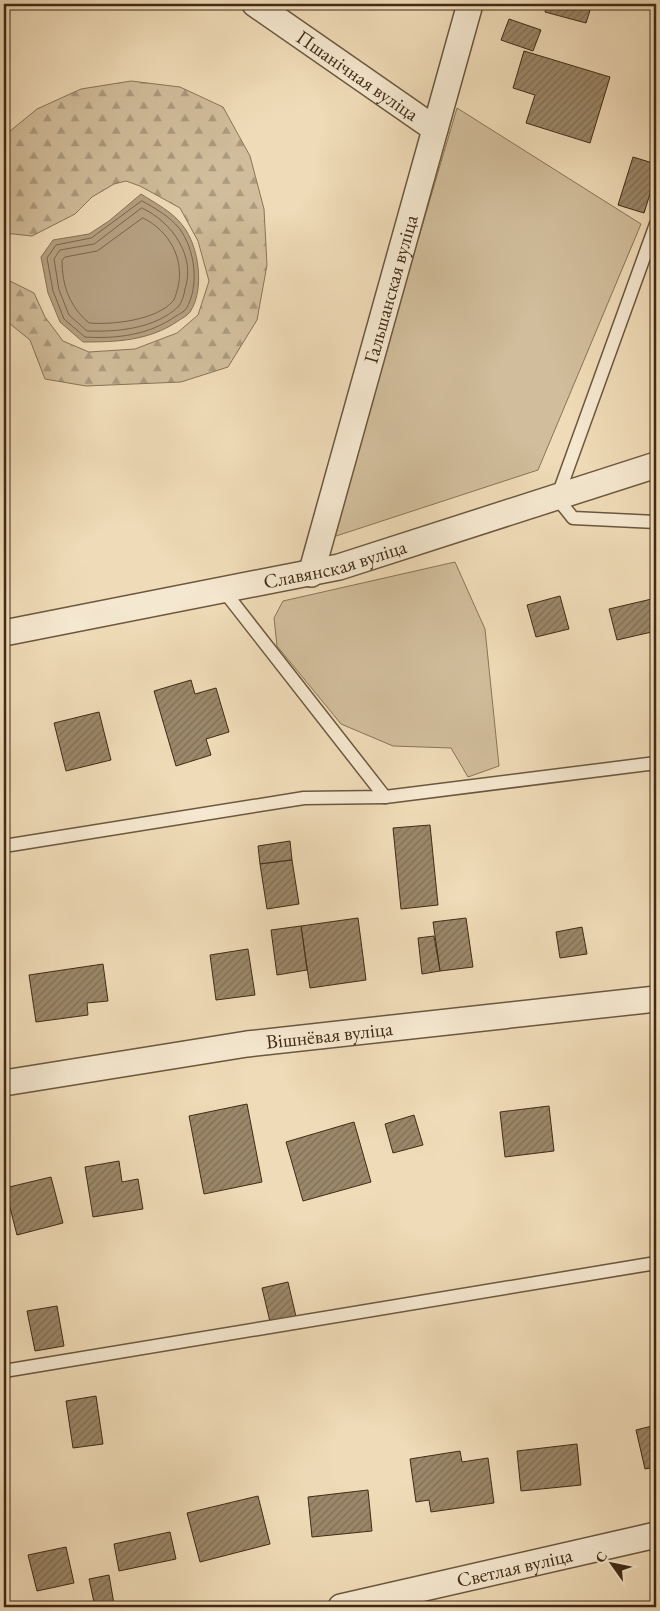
<svg xmlns="http://www.w3.org/2000/svg" width="660" height="1611" viewBox="0 0 660 1611" font-family="'EB Garamond',serif">
<defs>
<pattern id="forest-firs" width="22" height="20" patternUnits="userSpaceOnUse" patternTransform="scale(1.25)"><rect width="22" height="20" fill="#d1bd9b"/><path d="M5 1l3.5 6h-7zM16 11l3.5 6h-7z" fill="#ab9a7d"/></pattern>
<pattern id="building-hatch" width="6" height="6" patternUnits="userSpaceOnUse" patternTransform="scale(1.25)"><rect width="6" height="6" fill="#9b8769"/><path d="M-1 1l2-2M0 6l6-6M5 7l2-2" fill="none" stroke="#806f55"/></pattern>
</defs>
<rect width="100%" height="100%" fill="#efdbb7"/>
<filter id="stains"><feTurbulence type="fractalNoise" baseFrequency=".004" numOctaves="4"/><feColorMatrix values="0 0 0 0 .2 0 0 0 0 .09 0 0 0 0 .02 0 0 0 .5 -.17"/></filter>
<radialGradient id="worn" r=".72"><stop offset=".6" stop-color="#630" stop-opacity="0"/><stop offset="1" stop-color="#630" stop-opacity=".3"/></radialGradient>
<g fill="#d1bd9b" stroke="#897458">
<polygon points="457,108 641,224 538,470 330,538"/>
<polygon points="455,562 485,629 499,766 468,777 451,748 393,746 341,724 277,646 274,618 283,601"/>
</g>
<polygon fill="url(#forest-firs)" stroke="#897458" points="131,81 180,87 223,107 250,156 264,209 267,265 257,320 228,367 181,382 86,386 45,379 30,340 4,319 4,286 8,280 34,293 45,317 63,341 89,352 135,349 177,333 198,315 209,281 198,241 180,208 140,186 126,181 114,184 92,197 75,214 32,236 4,233 4,136 37,109 81,89"/>
<path fill="#b49f80" stroke="#867155" d="M141,194c14,9 32,18 42,32 16,20 22,64 7,86 -3,4 -9,7 -12,9 -29,20 -62,21 -95,21l-23,-20 -12,-29 -7,-36 12,-17 36,-6 20,-13z"/>
<g fill="none" stroke-linecap="round" stroke-linejoin="round">
<g stroke="#7a654a" stroke-width="1">
<path d="M142,201c13,7 28,16 37,27 16,21 21,58 7,81 -2,3 -7,5 -10,7 -27,19 -59,23 -91,21l-21,-18 -11,-28 -6,-33 9,-13 35,-7z"/>
<path d="M142,208c30,14 54,48 43,81 -1,6 -3,14 -7,18 -24,22 -61,25 -91,24l-18,-16 -10,-25 -5,-31 6,-9 34,-6z"/>
<path d="M143,218c27,13 43,43 34,73 -1,3 -2,8 -4,10 -16,19 -60,24 -84,22 -19,-16 -27,-37 -27,-63l3,-3 32,-6z"/>
</g>
</g>
<g fill="url(#building-hatch)" stroke="#412b15">
<polygon points="547,4 592,4 586,23 545,12"/>
<polygon points="509,19 541,30 533,51 501,40"/>
<polygon points="524,51 610,77 590,143 526,123 535,95 513,88"/>
<polygon points="633,157 656,164 656,175 644,213 618,205"/>
<polygon points="560,596 569,629 536,637 527,605"/>
<polygon points="656,598 656,631 617,640 609,609"/>
<polygon points="191,680 195,694 216,688 229,732 206,739 211,755 176,766 154,691"/>
<polygon points="99,712 111,760 66,771 54,723"/>
<polygon points="430,825 438,905 401,909 393,828"/>
<polygon points="290,841 292,860 260,864 258,846"/>
<polygon points="292,860 299,904 267,909 260,864"/>
<polygon points="358,918 366,980 310,988 301,926"/>
<polygon points="466,918 473,967 440,971 433,922"/>
<polygon points="301,926 307,970 277,975 271,930"/>
<polygon points="582,927 587,954 560,958 556,932"/>
<polygon points="434,936 440,971 422,974 418,938"/>
<polygon points="248,949 255,995 216,1000 210,955"/>
<polygon points="103,964 108,1001 87,1003 88,1015 36,1022 29,975"/>
<polygon points="247,1104 262,1182 204,1194 189,1116"/>
<polygon points="549,1106 554,1151 505,1157 500,1112"/>
<polygon points="414,1115 423,1145 393,1153 385,1124"/>
<polygon points="354,1122 371,1182 303,1201 286,1142"/>
<polygon points="119,1161 122,1182 138,1179 143,1209 93,1217 85,1167"/>
<polygon points="51,1177 63,1223 17,1235 5,1188"/>
<polygon points="288,1282 297,1321 271,1326 262,1288"/>
<polygon points="57,1306 64,1346 35,1351 27,1311"/>
<polygon points="96,1396 103,1444 73,1448 66,1401"/>
<polygon points="656,1425 656,1467 645,1469 636,1430"/>
<polygon points="577,1444 581,1485 521,1491 517,1451"/>
<polygon points="460,1451 462,1462 488,1458 494,1503 431,1512 429,1500 416,1502 410,1459"/>
<polygon points="368,1490 372,1531 312,1537 308,1497"/>
<polygon points="258,1496 270,1544 200,1562 187,1513"/>
<polygon points="170,1532 176,1559 119,1571 114,1544"/>
<polygon points="66,1547 74,1583 37,1591 28,1555"/>
<polygon points="109,1575 114,1604 95,1607 89,1579"/>
</g>
<g fill="none" stroke-linecap="round" stroke-linejoin="round">
<defs>
<g id="service">
<polyline points="656,224 557,498 573,518 656,522"/>
<polyline points="224,591 385,797"/>
<polyline points="4,846 304,798 385,797 656,763"/>
<polyline points="4,1371 656,1263"/>
</g>
<g id="minor">
<path id="s1" d="M255,4l180,125"/>
<path id="s2" d="M311,574l159,-570"/>
<path id="s3" d="M4,633l335,-66 317,-102"/>
<path id="s4" d="M4,1083l243,-39 409,-45"/>
<path id="s5" d="M341,1607l315,-72"/>
</g>
</defs>
<use href="#service" stroke="#6c573e" stroke-width="15"/>
<use href="#minor" stroke="#6c573e" stroke-width="28"/>
<use href="#service" stroke="#f5e8d0" stroke-width="12"/>
<use href="#minor" stroke="#f5e8d0" stroke-width="25"/>
</g>
<g text-anchor="middle" dominant-baseline="central" stroke-width="5" stroke-linejoin="round" paint-order="stroke">
<g font-size="20" fill="#412b15" stroke="#f5e8d0">
<text stroke="none"><textPath href="#s1" startOffset="125">Пшанічная вуліца</textPath></text>
<text stroke="none"><textPath href="#s2" startOffset="296">Гальшанская вуліца</textPath></text>
<text stroke="none"><textPath href="#s3" startOffset="338">Славянская вуліца</textPath></text>
<text stroke="none"><textPath href="#s4" startOffset="329">Вішнёвая вуліца</textPath></text>
<text stroke="none"><textPath href="#s5" startOffset="178">Светлая вуліца</textPath></text>
</g>
</g>
<rect width="660" height="1611" fill="none" stroke="#efdbb7" stroke-width="20"/>
<rect x="5" y="5" width="650" height="1601" fill="none" stroke="#412b15" stroke-width="2.5"/>
<rect x="10" y="10" width="640" height="1591" fill="none" stroke="#412b15"/>
<g transform="translate(612 1564) rotate(303)" stroke="#f5e8d0" stroke-width="4" paint-order="stroke">
<path d="M0-4L9 19L0 12L-9 19Z" fill="#412b15"/>
<text y="-8" font-size="14" font-weight="bold" text-anchor="middle" fill="#412b15">С</text>
</g>
<rect width="100%" height="100%" filter="url(#stains)"/>
<rect width="100%" height="100%" fill="url(#worn)"/>
</svg>
